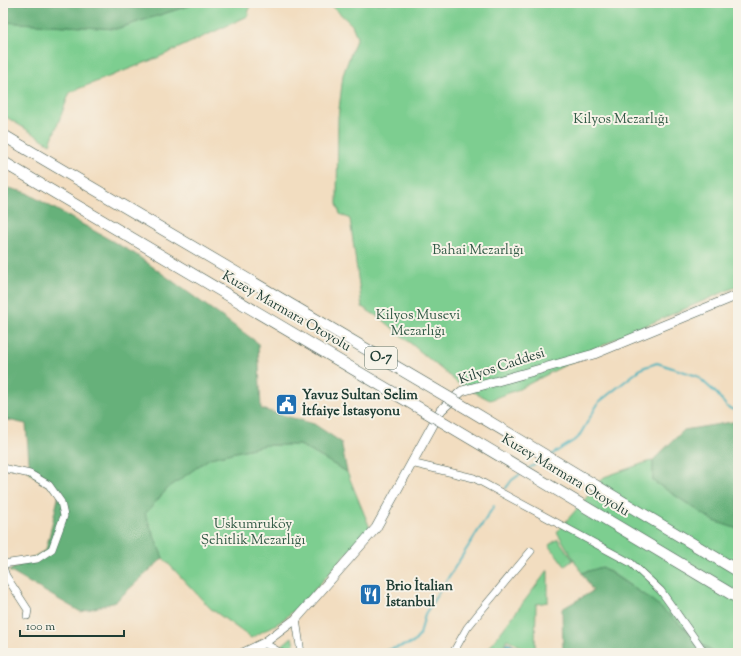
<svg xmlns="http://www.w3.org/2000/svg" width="741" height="656" font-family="'Sorts Mill Goudy',serif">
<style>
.green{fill:#7dce90;stroke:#4e8662}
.forest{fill:#66b17a;stroke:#427757}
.water{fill:#42b2bd;stroke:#307878}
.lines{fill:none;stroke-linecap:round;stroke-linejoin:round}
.stream{stroke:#42b2bd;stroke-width:2}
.minor-casing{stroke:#3f5549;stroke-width:8}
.major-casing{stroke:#3f5549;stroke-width:10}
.highway-casing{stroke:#3f5549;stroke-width:12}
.minor{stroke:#fff;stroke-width:7}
.major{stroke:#fff;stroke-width:9}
.highway{stroke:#fff;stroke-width:11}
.highway-bridge-casing{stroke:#3f5549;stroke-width:12;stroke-linecap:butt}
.highway-bridge{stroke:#fff;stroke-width:11}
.labels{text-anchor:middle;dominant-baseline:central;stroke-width:4;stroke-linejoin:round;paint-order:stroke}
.shield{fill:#f7f3e8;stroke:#60746a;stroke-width:1}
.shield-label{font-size:13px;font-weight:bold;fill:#1f3d34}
.park-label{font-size:14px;fill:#325a46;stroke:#f7f3e8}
.street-label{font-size:14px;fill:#1f3d34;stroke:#f7f3e8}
.poi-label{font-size:14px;font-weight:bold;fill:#1f3d34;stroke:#f7f3e8;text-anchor:start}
</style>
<rect width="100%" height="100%" fill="#f7f3e8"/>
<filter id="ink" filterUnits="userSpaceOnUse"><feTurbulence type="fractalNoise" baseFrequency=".025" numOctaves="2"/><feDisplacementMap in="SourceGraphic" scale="8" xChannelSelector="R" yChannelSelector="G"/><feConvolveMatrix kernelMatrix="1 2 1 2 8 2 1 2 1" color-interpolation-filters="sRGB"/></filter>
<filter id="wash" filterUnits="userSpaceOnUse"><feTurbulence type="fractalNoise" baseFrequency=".012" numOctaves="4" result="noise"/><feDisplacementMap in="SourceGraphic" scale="16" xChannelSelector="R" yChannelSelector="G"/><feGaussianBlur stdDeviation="0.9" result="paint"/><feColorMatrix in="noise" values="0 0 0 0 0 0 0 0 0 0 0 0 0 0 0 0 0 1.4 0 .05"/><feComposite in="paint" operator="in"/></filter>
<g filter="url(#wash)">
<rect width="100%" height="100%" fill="#f2ddc0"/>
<g class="green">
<polygon points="192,3 250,3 248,16 157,58 70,92 50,144 3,115 3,22 116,29 191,5"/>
<polygon points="329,3 738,3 738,286 619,337 519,389 490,400 460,385 383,320 362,307 350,219 340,214 337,204 338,118 343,75 357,37 352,25"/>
<polygon points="266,445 300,445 347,472 370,528 301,605 280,622 251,638 210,608 163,558 145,514 168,488 210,458"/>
<polygon points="653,460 653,481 714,521 738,529 738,653 713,653 653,601 603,567 582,573 557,532 604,477"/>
<polygon points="558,539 573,560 565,566 549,545"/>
<polygon points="548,570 548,602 536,604 535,653 519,653 522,647 507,639 499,653 485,653"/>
<polygon points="292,637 296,653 281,646"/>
</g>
<g class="forest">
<polygon points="3,3 192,3 191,5 116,29 3,22"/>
<polygon points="3,187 25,192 135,254 258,343 261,409 314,424 341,442 347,472 300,445 266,445 210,458 168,488 145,514 163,558 115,602 81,612 9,571 46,550 59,494 30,473 26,424 3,419 3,353 8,349 3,307"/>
<polygon points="738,421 738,529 714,521 653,481 653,460 684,430"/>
<polygon points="602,567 653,601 713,653 563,653 562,609 593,591 582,573"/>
</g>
<polygon class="water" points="507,642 520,649 518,653 502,653"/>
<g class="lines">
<g class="stream">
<polyline points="551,455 578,438 599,402 642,368 657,363 697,376 717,394 727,407 734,410 738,409"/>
<polyline points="529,468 544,459"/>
<polyline points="506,488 512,480 522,473"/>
<polyline points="382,653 384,651 413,643 420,635 425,614 494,506"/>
</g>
</g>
</g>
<g filter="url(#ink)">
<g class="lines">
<defs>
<g id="minor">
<polyline points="411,463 474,478 631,563 661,591 705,653"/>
<polyline points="3,468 30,474 49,485 61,502 64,516 52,549 37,559 3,564"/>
<polyline points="3,567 6,576 28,610 27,616"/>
<polyline points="296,619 301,653"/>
<polyline points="264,643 281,653"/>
<polyline points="453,653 467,628 479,613 531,551"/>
</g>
<polyline id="major" points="243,653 264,643 296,619 376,528 441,410 462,391 594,354 738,295"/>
<g id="highway">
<polyline points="3,135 23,147"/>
<polyline points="3,162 13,168"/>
</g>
</defs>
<use href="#minor" class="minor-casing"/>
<use href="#major" class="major-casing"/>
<use href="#highway" class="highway-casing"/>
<use href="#minor" class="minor"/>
<use href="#major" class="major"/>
<use href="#highway" class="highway"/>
<defs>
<g id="highway-bridge">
<polyline points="23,147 468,409 738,571"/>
<polyline points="13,168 448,425 738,598"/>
</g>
</defs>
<use href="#highway-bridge" class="highway-bridge-casing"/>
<use href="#highway-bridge" class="highway-bridge"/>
</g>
</g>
<defs>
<symbol id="civic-square" viewBox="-11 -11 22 22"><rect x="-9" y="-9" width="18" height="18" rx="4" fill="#1f6fb2" stroke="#f7f3e8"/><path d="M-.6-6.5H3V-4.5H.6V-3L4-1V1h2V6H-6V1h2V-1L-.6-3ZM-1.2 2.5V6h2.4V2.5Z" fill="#fff"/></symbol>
<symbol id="restaurant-square" viewBox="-11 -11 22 22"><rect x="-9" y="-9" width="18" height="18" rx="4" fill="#1f6fb2" stroke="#f7f3e8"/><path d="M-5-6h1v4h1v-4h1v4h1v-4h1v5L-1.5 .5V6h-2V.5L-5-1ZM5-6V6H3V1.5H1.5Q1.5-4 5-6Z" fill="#fff"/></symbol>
</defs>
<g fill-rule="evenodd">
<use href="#civic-square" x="274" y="392" width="25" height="25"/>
<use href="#restaurant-square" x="358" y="582" width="25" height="25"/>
</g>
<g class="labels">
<rect class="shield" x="365" y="347" width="32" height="22" rx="3"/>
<g class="shield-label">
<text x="381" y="358">O-7</text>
</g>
<g class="park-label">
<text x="621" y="120">Kilyos Mezarlığı</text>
<text x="478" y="251">Bahai Mezarlığı</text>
<text x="418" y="316">Kilyos Musevi<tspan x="418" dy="16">Mezarlığı</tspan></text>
<text x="253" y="525">Uskumruköy<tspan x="253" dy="16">Şehitlik Mezarlığı</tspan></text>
</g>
<g class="street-label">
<text transform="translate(286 312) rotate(30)">Kuzey Marmara Otoyolu</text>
<text transform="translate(502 367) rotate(-18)">Kilyos Caddesi</text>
<text transform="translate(565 476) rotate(31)">Kuzey Marmara Otoyolu</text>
</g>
<g class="poi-label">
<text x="302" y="396">Yavuz Sultan Selim<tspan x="302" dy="16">İtfaiye İstasyonu</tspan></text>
<text x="386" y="587">Brio İtalian<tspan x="386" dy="16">İstanbul</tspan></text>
</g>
</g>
<rect width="741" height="656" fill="none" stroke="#f7f3e8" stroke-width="16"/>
<path d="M20 630v6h104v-6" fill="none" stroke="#1f3d34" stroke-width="2"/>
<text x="26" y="630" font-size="12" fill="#1f3d34" stroke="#f7f3e8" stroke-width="3" paint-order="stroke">100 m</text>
</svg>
